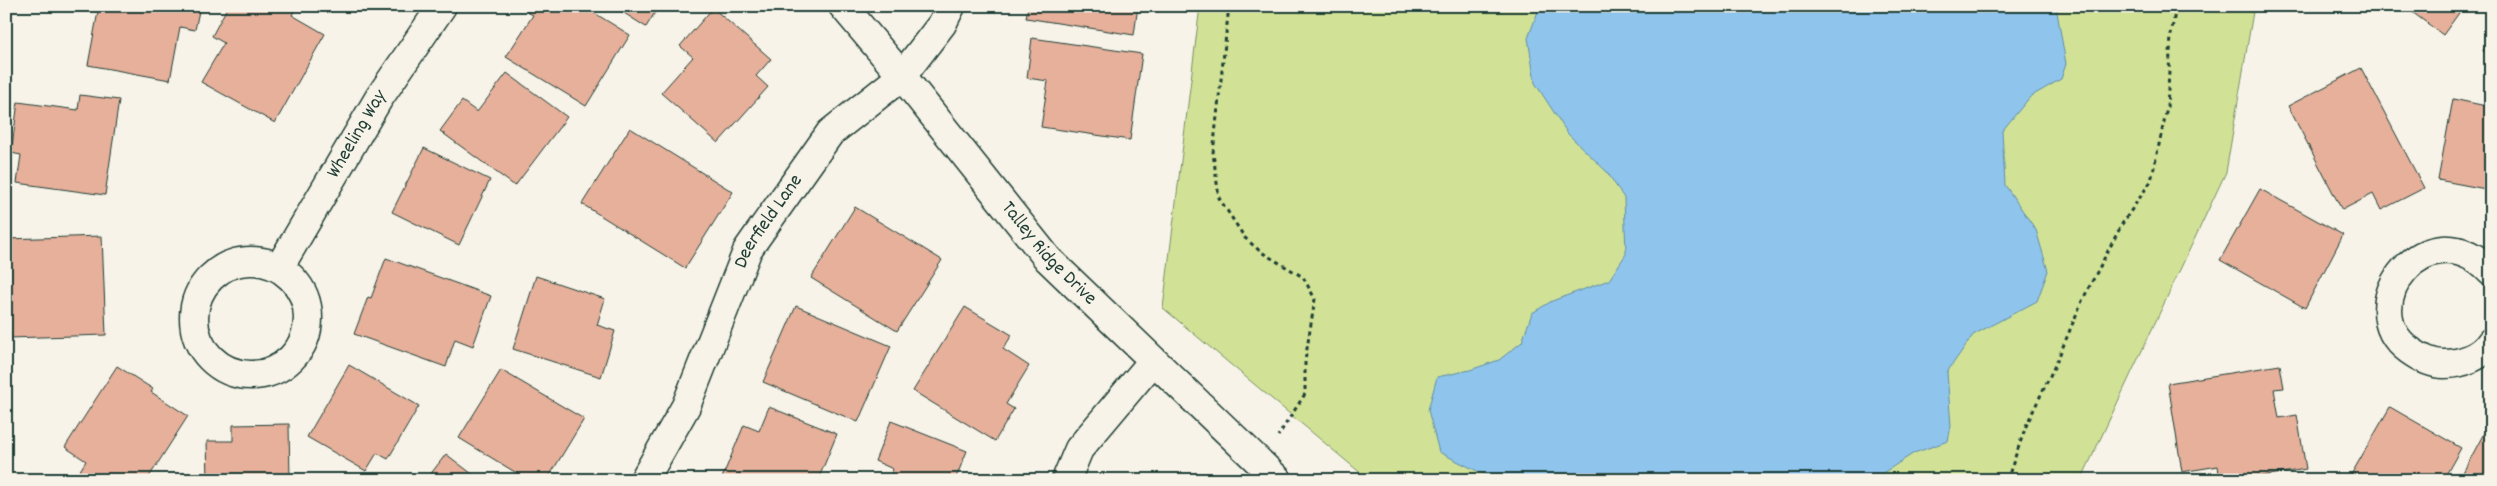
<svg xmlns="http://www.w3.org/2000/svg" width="2497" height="486" font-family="Dekko,sans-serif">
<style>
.green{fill:#d1e296;stroke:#789065}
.water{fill:#8fc4ed;stroke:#628ea3}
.building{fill:#e6b09b;stroke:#1f3d34}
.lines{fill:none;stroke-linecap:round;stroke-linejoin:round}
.street-casing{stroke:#1f3d34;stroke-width:31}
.secondary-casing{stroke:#1f3d34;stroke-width:31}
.path{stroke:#1f3d34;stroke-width:3;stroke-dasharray:4 4;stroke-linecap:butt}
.street{stroke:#f7f3e8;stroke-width:28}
.secondary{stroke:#f7f3e8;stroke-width:28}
.labels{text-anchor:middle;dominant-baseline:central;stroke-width:5;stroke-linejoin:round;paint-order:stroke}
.street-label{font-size:20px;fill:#1f3d34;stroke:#f7f3e8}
</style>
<rect width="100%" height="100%" fill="#f7f3e8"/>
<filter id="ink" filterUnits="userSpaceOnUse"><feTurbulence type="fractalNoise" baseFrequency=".02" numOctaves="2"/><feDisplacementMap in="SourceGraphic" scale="10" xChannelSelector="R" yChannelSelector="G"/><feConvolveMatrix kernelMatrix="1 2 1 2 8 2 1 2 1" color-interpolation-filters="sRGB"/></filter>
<g filter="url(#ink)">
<polygon class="green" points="1200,6 2254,6 2226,172 2081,480 1369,480 1163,308"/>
<polygon class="water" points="1540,6 2056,6 2066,64 2061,79 2030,97 2002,131 2005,185 2036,230 2048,271 2037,301 1973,335 1947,372 1951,426 1948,441 1914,453 1880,475 1877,480 1506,480 1481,473 1439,452 1428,410 1437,377 1470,370 1499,360 1522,342 1532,313 1552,301 1609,280 1626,254 1624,198 1607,172 1568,134 1535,83 1528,38"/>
<g class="building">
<polygon points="99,6 200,6 195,30 180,27 170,80 88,65"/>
<polygon points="228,6 284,6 294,11 292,15 325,34 275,123 201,82 224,43 212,36"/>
<polygon points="530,6 583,6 630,35 586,106 506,57 533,15 527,12"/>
<polygon points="613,6 659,6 646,27"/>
<polygon points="1028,6 1138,6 1134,35 1026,18"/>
<polygon points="2404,6 2464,6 2443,35"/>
<polygon points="713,8 771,59 756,76 768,87 718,143 661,93 693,57 680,46"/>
<polygon points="2491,33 2491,54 2483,51"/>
<polygon points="1032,38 1142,54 1130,140 1041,127 1048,81 1027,78"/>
<polygon points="2361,68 2424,188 2381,210 2373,194 2342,210 2288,106"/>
<polygon points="507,73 567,117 515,186 440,131 462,101 477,112"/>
<polygon points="80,95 119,100 105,195 17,183 21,155 11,153 18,102 78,110"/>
<polygon points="2453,99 2491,107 2491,190 2438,180"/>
<polygon points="630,128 733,192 685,268 582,204"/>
<polygon points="424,148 490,180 459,245 392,212"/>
<polygon points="2260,189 2343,235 2305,308 2220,260"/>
<polygon points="855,207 942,260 897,331 811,278"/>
<polygon points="102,236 106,335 9,338 6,239"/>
<polygon points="386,258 491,296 473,346 455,339 446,367 354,334 368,297 371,298"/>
<polygon points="536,276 605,299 597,325 615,331 601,377 513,349"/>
<polygon points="796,306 891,346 858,422 763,382"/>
<polygon points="965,307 1012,335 1003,349 1029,366 1006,404 1014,409 995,441 913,391"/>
<polygon points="349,365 419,406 388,459 377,453 366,471 307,437"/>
<polygon points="2280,365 2284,388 2274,389 2279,418 2297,415 2306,469 2239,480 2220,480 2218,466 2182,472 2168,383"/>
<polygon points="117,366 153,389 151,392 188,416 147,480 74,480 86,461 65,447"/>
<polygon points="501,370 584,419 547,480 528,480 459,438"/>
<polygon points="769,407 837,434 818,480 727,480 722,478 744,425 759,431"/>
<polygon points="2390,407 2461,448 2443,480 2348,480"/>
<polygon points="2491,420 2491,480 2459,480"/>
<polygon points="891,421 967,451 955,480 889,480 893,469 875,461"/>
<polygon points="289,424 290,480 208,480 207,441 233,441 233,425"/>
<polygon points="446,454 480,480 426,480"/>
</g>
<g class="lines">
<defs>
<g id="street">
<circle cx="251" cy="318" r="57"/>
<path id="s1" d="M 279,268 L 379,98 L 442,6"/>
<path d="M 2491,272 C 2428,205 2350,307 2409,350 C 2420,358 2431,364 2444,364 C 2462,364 2481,357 2491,342"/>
<path id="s2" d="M 644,480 L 686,406 L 748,249 L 830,133 L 902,76 L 942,24 L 951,6"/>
<polyline points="1066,480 1079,449 1153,361"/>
</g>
<g id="secondary">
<path id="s3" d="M 843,6 L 902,76 L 1048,259 L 1278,480"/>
</g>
</defs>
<use href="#street" class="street-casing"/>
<use href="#secondary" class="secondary-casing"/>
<g class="path">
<polyline points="1229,6 1213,153 1219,198 1245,238 1261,252 1303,277 1315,299 1305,361 1305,394 1278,436"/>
<polyline points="2007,480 2026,426 2057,361 2082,301 2122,224 2151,181 2167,108 2171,35 2176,6"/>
</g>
<use href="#street" class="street"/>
<use href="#secondary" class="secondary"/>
</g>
</g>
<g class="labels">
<g class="street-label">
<text stroke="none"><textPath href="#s1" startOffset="155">Wheeling Way</textPath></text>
<text stroke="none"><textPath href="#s2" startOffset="288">Deerfield Lane</textPath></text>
<text stroke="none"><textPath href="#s3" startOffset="322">Talley Ridge Drive</textPath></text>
</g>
</g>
<rect width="2497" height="486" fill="none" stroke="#f7f3e8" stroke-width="25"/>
<rect x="12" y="12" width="2472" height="461" fill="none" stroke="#1f3d34" stroke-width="2" filter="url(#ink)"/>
</svg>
